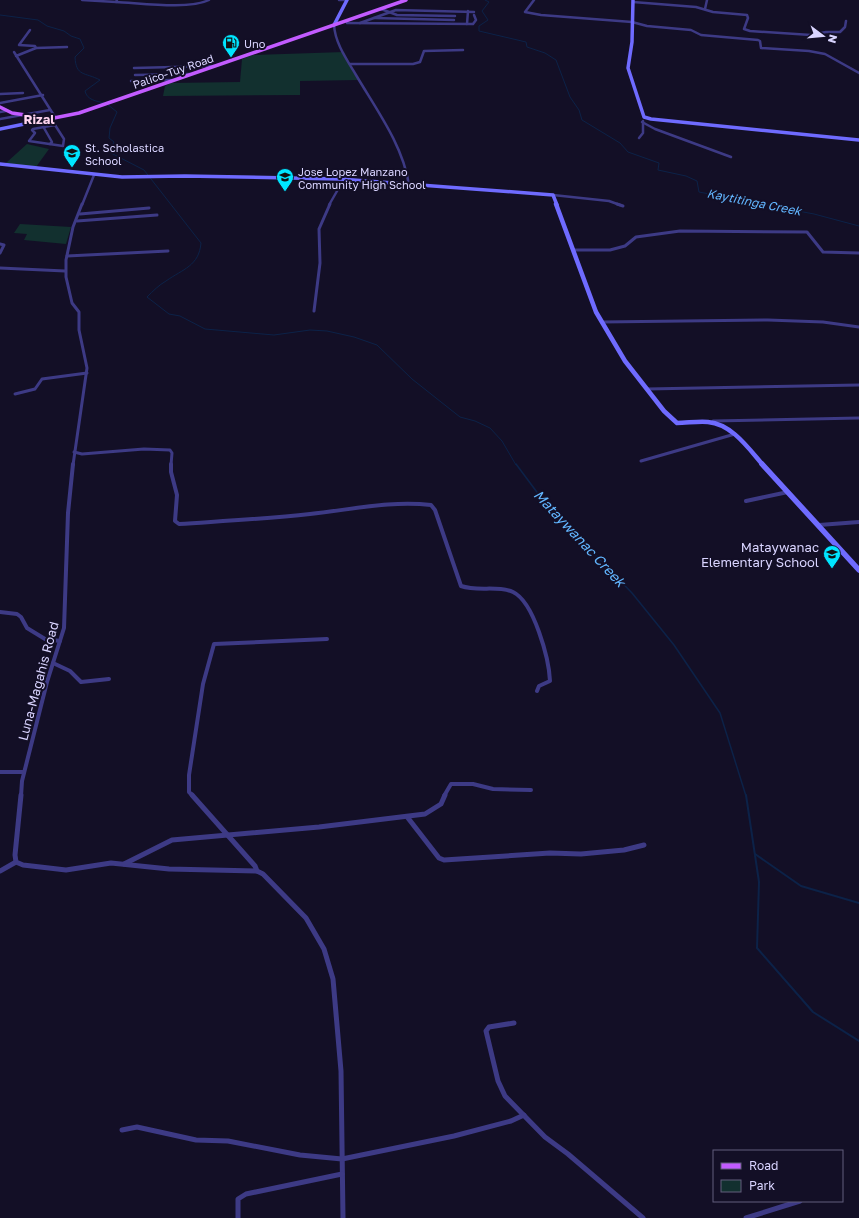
<svg xmlns="http://www.w3.org/2000/svg" width="859" height="1218" font-family="'Golos Text',sans-serif">
<style>
.green{fill:#12302f}
.lines{fill:none;stroke-linecap:round;stroke-linejoin:round}
.stream-far2{stroke:#0c2248;stroke-width:1}
.stream-far1{stroke:#0c2248;stroke-width:1.5}
.stream{stroke:#0c2248;stroke-width:2}
.street-far3{stroke:#3d3a85;stroke-width:2.5}
.street-far2{stroke:#3d3a85;stroke-width:3}
.street-far1{stroke:#3d3a85;stroke-width:4}
.street{stroke:#3d3a85;stroke-width:5}
.secondary-far2{stroke:#6f6bff;stroke-width:3.5}
.secondary-far1{stroke:#6f6bff;stroke-width:4.5}
.secondary{stroke:#6f6bff;stroke-width:5.5}
.primary{stroke:#c25bff;stroke-width:3.5}
.labels{text-anchor:middle;dominant-baseline:central;stroke-width:4;stroke-linejoin:round;paint-order:stroke}
.far-poi-label{font-size:11px;fill:#d9d4ff;stroke:#130f26;text-anchor:start}
.far-street-label{font-size:11px;fill:#d9d4ff;stroke:#130f26}
.far-water-label{font-size:12px;font-style:italic;fill:#62b6ff;stroke:#130f26}
.far-quarter-label{font-size:13px;font-weight:bold;fill:#ffd6f0;stroke:#130f26}
.poi-label{font-size:13px;fill:#d9d4ff;stroke:#130f26;text-anchor:end}
.street-label{font-size:13px;fill:#d9d4ff;stroke:#130f26}
.water-label{font-size:14px;font-style:italic;fill:#62b6ff;stroke:#130f26}
</style>
<rect width="100%" height="100%" fill="#130f26"/>
<g class="green">
<polygon points="344,52 358,80 300,81 300,95 163,96 165,86 171,83 240,82 242,59 253,55"/>
<polygon points="27,144 49,149 36,167 6,163"/>
<polygon points="20,224 71,227 66,244 24,240 27,234 14,233"/>
</g>
<g class="lines">
<g class="stream-far2">
<polyline points="485,0 489,2 482,11 488,20 479,26 479,31 526,42 527,47 545,53 556,60 570,97 579,110 582,120 620,143 628,152 659,163 658,170 686,176 697,181 699,192 814,214 859,226"/>
<path d="M 0,15 L 38,20 L 47,26 L 64,31 L 71,36 L 80,39 L 84,48 L 75,57 C 76,77 85,72 100,80 L 85,91 C 87,100 96,101 104,103"/>
<path d="M 107,104 L 117,112 L 110,128 L 109,138 L 114,142 L 109,152 L 144,170 L 201,243 C 199,266 183,269 166,281 C 159,285 153,291 147,297 L 169,314 L 180,316 L 205,329 L 274,335 L 310,330 L 327,331 L 354,337 L 377,345 L 412,379 L 460,417 L 475,421 L 490,428 L 502,441 L 516,465"/>
</g>
<polyline class="stream-far1" points="516,464 545,503 632,593 674,645 720,713 746,796"/>
<g class="stream">
<polyline points="746,795 759,882 757,948 813,1012 859,1041"/>
<polyline points="755,854 801,886 859,903"/>
</g>
<g class="street-far3">
<polyline points="82,0 116,2"/>
<path d="M 117,0 L 116,2 C 140,3 189,10 209,0"/>
<polyline points="339,0 346,0"/>
<polyline points="534,0 525,12 541,15 632,22 647,26 691,30 701,35 758,40 760,41 761,48 809,51 825,54 859,73"/>
<polyline points="633,2 696,7 713,12 747,15 748,18 744,29 750,31 811,35 826,32 840,32 845,27 846,21"/>
<polyline points="381,9 397,15 455,16"/>
<polyline points="705,9 707,0"/>
<polyline points="374,18 454,20"/>
<polyline points="347,23 473,24 476,20 474,15"/>
<polyline points="360,23 396,10 474,12"/>
<polyline points="467,24 468,11"/>
<path d="M 334,25 C 335,43 347,60 356,75 C 376,109 403,145 409,185"/>
<polyline points="30,30 19,45 35,46 36,48"/>
<polyline points="14,52 55,117"/>
<polyline points="16,56 36,48 67,47"/>
<polyline points="350,64 413,64 420,62 424,51 463,50"/>
<polyline points="134,68 214,66"/>
<polyline points="135,75 190,74"/>
<polyline points="131,81 173,80"/>
<polyline points="0,94 23,93"/>
<polyline points="0,103 43,95"/>
<polyline points="0,112 6,111"/>
<polyline points="0,119 50,110"/>
<polyline points="40,121 52,142 50,144"/>
<polyline points="642,122 655,129 731,157"/>
<polygon points="55,125 64,139 63,146 29,141 35,133 32,130 33,129"/>
<polyline points="639,138 643,133 643,121"/>
<polyline points="553,195 609,201 620,205"/>
<polyline points="82,205 94,175"/>
<polyline points="329,205 344,179"/>
</g>
<g class="street-far2">
<polyline points="617,204 623,206"/>
<polyline points="80,214 149,208"/>
<polyline points="77,221 157,215"/>
<polyline points="0,244 4,245 0,253"/>
<polyline points="574,250 610,250 625,246 636,237 680,231 807,232 823,252 859,253"/>
<polyline points="67,256 168,251"/>
<polyline points="0,268 65,271"/>
<polyline points="314,311 320,263 319,229 330,204"/>
<polyline points="602,322 768,320 823,322 859,327"/>
<polyline points="647,389 859,385"/>
<polyline points="15,394 35,389 42,379 87,373"/>
<polyline points="713,421 859,418"/>
<polyline points="74,452 82,454 144,449 170,450 172,453 171,465"/>
<polyline points="641,461 735,434"/>
<polyline points="73,465 87,368 79,330 79,312 72,303 66,277 66,260 73,227 82,204"/>
</g>
<g class="street-far1">
<path d="M 171,464 L 171,472 L 177,495 L 175,521 L 179,524 C 223,521 266,519 310,514 C 350,510 391,500 431,505 L 435,510 L 461,586 C 478,592 498,585 513,592 C 534,602 549,659 550,681 L 539,686 L 537,691"/>
<polyline points="746,501 788,492"/>
<polyline points="819,525 859,522"/>
<polyline points="0,612 17,614 21,617 27,628 45,639 60,641"/>
<polyline points="53,663 70,671 81,682 109,679"/>
<polyline points="0,772 24,772"/>
<polyline points="21,796 22,781 47,682 64,628 68,513 73,464"/>
<polyline points="193,796 189,792 189,775 203,684 214,644 327,639"/>
<polyline points="444,796 451,784 473,784 493,789 531,790"/>
</g>
<g class="street">
<polyline points="21,795 15,855 16,862 23,865 66,870 111,863 169,869 257,871"/>
<polyline points="192,795 255,866 257,871 263,874 306,918 324,949 333,979 341,1071 343,1218"/>
<polyline points="408,818 439,858 444,860 550,853 581,854 624,850 644,845"/>
<polyline points="124,864 172,840 319,827 425,814 441,804 445,795"/>
<polyline points="0,871 16,862"/>
<polyline points="514,1023 489,1027 486,1031 498,1081 505,1096 545,1137 568,1154 643,1218"/>
<polyline points="122,1130 137,1127 196,1140 228,1141 300,1155 342,1159 454,1136 511,1121 524,1115"/>
<polyline points="238,1218 238,1199 246,1194 342,1174"/>
<polyline points="746,1218 800,1201"/>
</g>
<g class="secondary-far2">
<polyline points="633,0 632,42 628,68 644,117 651,119 859,140"/>
<polyline points="334,25 347,0"/>
<polyline points="0,129 39,121"/>
<polyline points="0,164 122,177 185,176 340,179 553,195 557,205"/>
</g>
<path class="secondary-far1" d="M 556,204 L 596,312 L 625,361 L 664,411 L 677,423 C 687,423 698,421 708,422 C 732,424 749,449 763,465"/>
<polyline class="secondary" points="762,464 859,570"/>
<g class="primary">
<polyline points="0,107 12,113 39,117"/>
<polyline points="34,119 39,121 79,113 406,0"/>
</g>
</g>
<defs>
<symbol id="fuel-pin" viewBox="-11 -11 22 30"><path d="M0 17L-7.5 6A9.5 9.5 0 1 1 7.5 6Z" fill="#00e5ff" stroke="#130f26"/><path d="M-5.5-6h7V0h2V4h1.3V-2.5L3-4.5l.8-.8L6-3V5H2.5V1h-1V6h-7ZM-4.2-4.7v3.2H.2V-4.7Z" fill="#111"/></symbol>
<symbol id="school-pin" viewBox="-11 -11 22 30"><path d="M0 17L-7.5 6A9.5 9.5 0 1 1 7.5 6Z" fill="#00e5ff" stroke="#130f26"/><path d="M0-5L7-2L0 1L-7-2ZM-4 1L0 2.5L4 1V4Q0 6-4 4Z" fill="#111"/></symbol>
</defs>
<g fill-rule="evenodd">
<use href="#fuel-pin" x="221" y="33" width="20" height="27"/>
<use href="#school-pin" x="62" y="143" width="20" height="27"/>
<use href="#school-pin" x="275" y="167" width="20" height="27"/>
<use href="#school-pin" x="822" y="544" width="20" height="27"/>
</g>
<g class="labels">
<g class="far-poi-label">
<text x="244" y="43">Uno</text>
<text x="85" y="147">St. Scholastica<tspan x="85" dy="13">School</tspan></text>
<text x="298" y="171">Jose Lopez Manzano<tspan x="298" dy="13">Community High School</tspan></text>
</g>
<g class="far-street-label">
<text transform="translate(173 71) rotate(-19)">Palico-Tuy Road</text>
</g>
<g class="far-water-label">
<text transform="translate(754 202) rotate(11)">Kaytitinga Creek</text>
</g>
<g class="far-quarter-label">
<text x="39" y="119">Rizal</text>
</g>
<g class="poi-label">
<text x="819" y="547">Mataywanac<tspan x="819" dy="15">Elementary School</tspan></text>
</g>
<g class="street-label">
<text transform="translate(38 681) rotate(-75)">Luna-Magahis Road</text>
</g>
<g class="water-label">
<text transform="translate(580 538) rotate(47)">Mataywanac Creek</text>
</g>
</g>
<rect x="713" y="1150" width="130" height="52" fill="#130f26" stroke="#625e7d"/>
<rect x="721" y="1163" width="20" height="6" fill="#c25bff" stroke="#625e7d"/>
<text x="749" y="1170" font-size="12" fill="#d9d4ff">Road</text>
<rect x="721" y="1180" width="20" height="12" fill="#12302f" stroke="#625e7d"/>
<text x="749" y="1190" font-size="12" fill="#d9d4ff">Park</text>
<g transform="translate(823 36) rotate(106)" stroke="#130f26" stroke-width="3" paint-order="stroke">
<path d="M0-3L7 15L0 10L-7 15Z" fill="#d9d4ff"/>
<text y="-6" font-size="11" font-weight="bold" text-anchor="middle" fill="#d9d4ff">N</text>
</g>
</svg>
